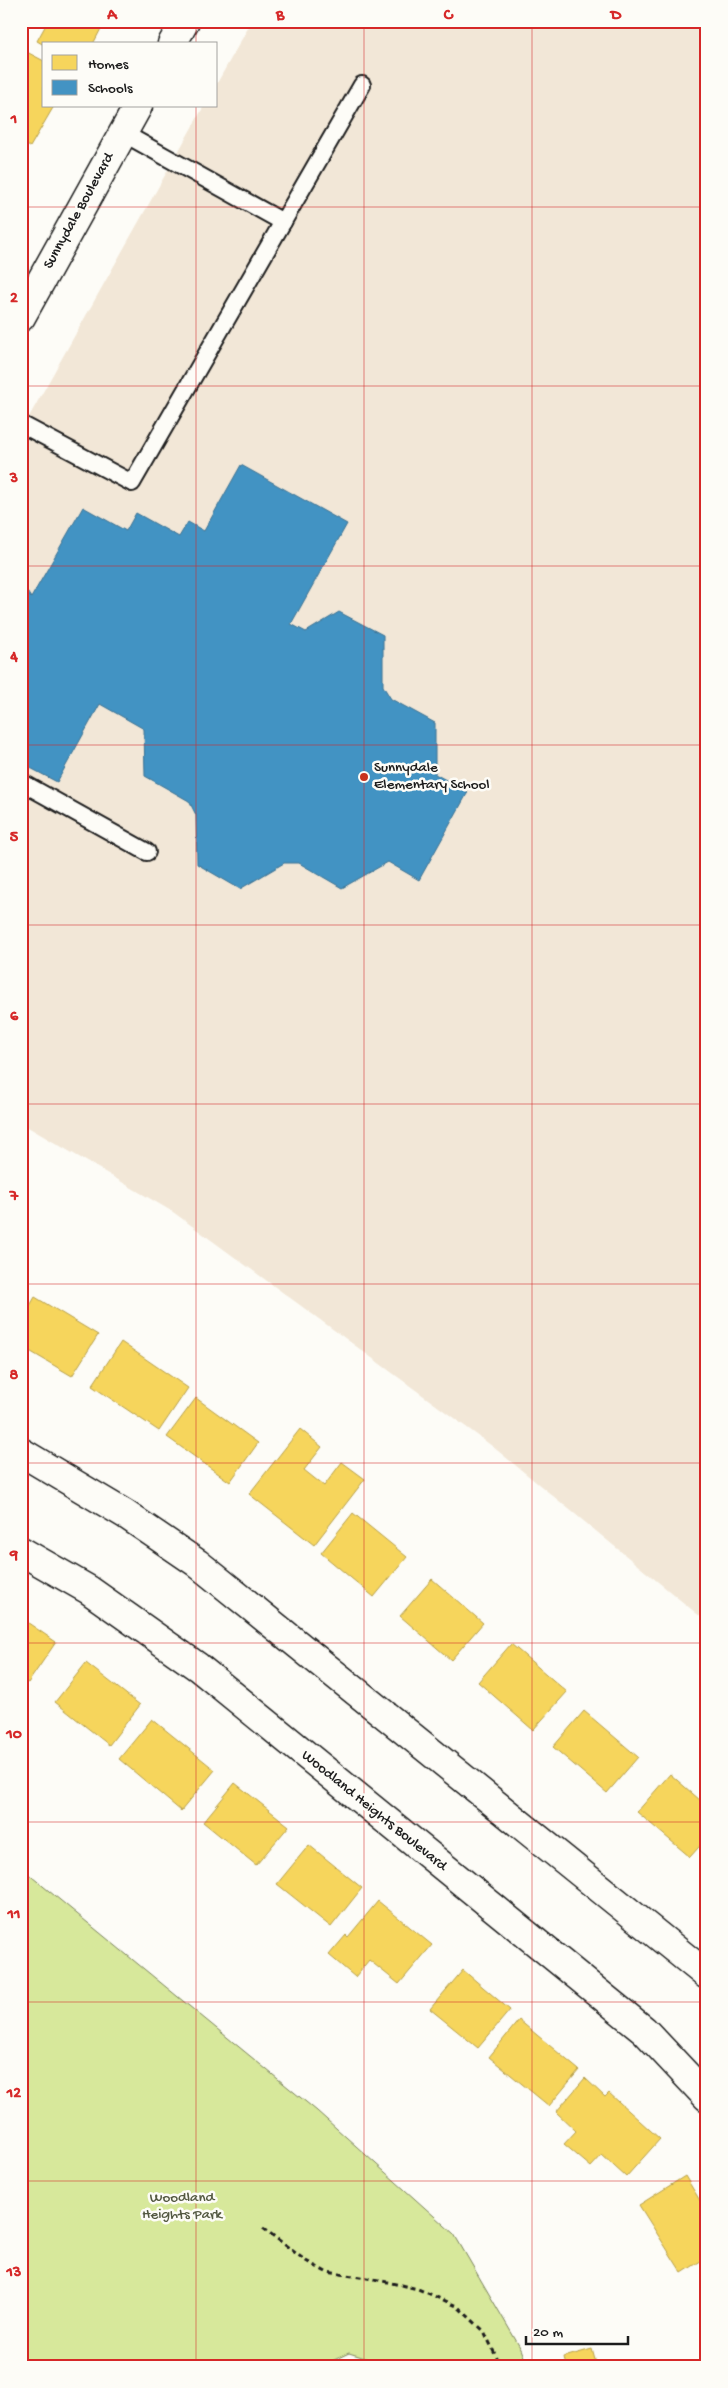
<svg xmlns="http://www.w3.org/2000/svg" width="728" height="2388" font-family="'Gochi Hand',sans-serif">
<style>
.built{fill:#f2e7d7}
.green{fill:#d7e89b;stroke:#7a825c}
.homes{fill:#f6d55c;stroke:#b59e49}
.schools{fill:#4393c3;stroke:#376f91}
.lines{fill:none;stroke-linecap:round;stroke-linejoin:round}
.lane-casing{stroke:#1c1c1c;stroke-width:20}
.street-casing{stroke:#1c1c1c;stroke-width:31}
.secondary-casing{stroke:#1c1c1c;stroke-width:31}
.path{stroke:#1c1c1c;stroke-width:3;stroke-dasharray:5 4;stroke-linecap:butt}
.lane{stroke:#fdfcf7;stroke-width:16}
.street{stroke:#fdfcf7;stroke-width:28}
.secondary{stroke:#fdfcf7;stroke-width:28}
.grid{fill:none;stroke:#d62828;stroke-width:1;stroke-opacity:0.55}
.poi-dot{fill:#c8321e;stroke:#fdfcf7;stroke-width:2}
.labels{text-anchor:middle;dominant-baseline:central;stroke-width:5;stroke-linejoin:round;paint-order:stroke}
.street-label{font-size:15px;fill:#1c1c1c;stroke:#fdfcf7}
.poi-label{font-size:15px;fill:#1c1c1c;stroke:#fdfcf7;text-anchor:start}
.park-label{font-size:15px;fill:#545942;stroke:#fdfcf7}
.neatline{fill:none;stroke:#d62828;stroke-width:2}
.grid-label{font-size:16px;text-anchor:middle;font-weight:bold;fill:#d62828}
</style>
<rect width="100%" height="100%" fill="#fdfcf7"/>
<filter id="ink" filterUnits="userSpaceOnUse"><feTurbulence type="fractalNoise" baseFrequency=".02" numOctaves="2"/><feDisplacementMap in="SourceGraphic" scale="10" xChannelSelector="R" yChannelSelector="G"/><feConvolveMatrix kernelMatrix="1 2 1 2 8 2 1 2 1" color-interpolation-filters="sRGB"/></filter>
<g filter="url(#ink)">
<polygon class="built" points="252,21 707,21 707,1622 492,1446 173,1212 21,1123 21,431 204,106 216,106 216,85"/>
<polygon class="green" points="21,1868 317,2111 454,2234 521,2349 528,2367 394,2367 349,2353 319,2367 21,2367"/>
<g class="homes">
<polygon points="48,21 105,21 93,44 44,45 37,41"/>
<polygon points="21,49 44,61 44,106 54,106 30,147 21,142"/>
<polygon points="35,1297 98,1335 72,1376 21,1346 21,1321"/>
<polygon points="121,1342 188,1388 159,1431 92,1386"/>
<polygon points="196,1398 258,1443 230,1482 167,1437"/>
<polygon points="300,1429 322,1447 304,1470 324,1486 342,1462 365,1479 314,1545 249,1494"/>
<polygon points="353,1513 407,1557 374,1597 321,1553"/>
<polygon points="432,1579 483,1623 451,1660 400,1616"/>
<polygon points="21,1618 56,1642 28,1683 21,1679"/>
<polygon points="511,1644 567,1692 533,1730 478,1682"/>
<polygon points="86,1663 140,1705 109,1745 55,1702"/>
<polygon points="584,1711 638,1757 607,1793 553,1747"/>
<polygon points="152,1719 215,1770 181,1811 119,1759"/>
<polygon points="670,1774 700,1800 707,1792 707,1838 690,1857 637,1812"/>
<polygon points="235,1783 289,1826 256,1865 203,1822"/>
<polygon points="309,1845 362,1888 331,1927 277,1884"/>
<polygon points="378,1901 432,1945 399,1984 369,1960 355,1977 329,1955 346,1935 348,1937"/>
<polygon points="463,1970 510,2010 478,2048 430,2009"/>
<polygon points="519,2020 579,2070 549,2106 489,2057"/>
<polygon points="585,2078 605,2097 609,2093 660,2139 626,2177 602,2155 591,2167 564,2144 576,2131 556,2112"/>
<polygon points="685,2176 707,2212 707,2257 682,2273 639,2205"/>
<polygon points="707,2315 707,2346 702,2316"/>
<polygon points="592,2349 597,2367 566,2367 564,2357"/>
<polygon points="630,2361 631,2367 607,2367"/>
</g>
<polygon class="schools" points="241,465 347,524 291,624 306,632 339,612 383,635 383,686 391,699 435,723 435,774 468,792 419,880 388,862 342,888 299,863 284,863 240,889 197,864 196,815 189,801 145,776 144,729 100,704 57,782 21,763 21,582 31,598 83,507 126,531 136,513 179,537 188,522 204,531"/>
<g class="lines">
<defs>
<g id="lane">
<polyline points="123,133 283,222"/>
<polyline points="21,424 132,483 362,85"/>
<polyline points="21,782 147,852"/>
</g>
<g id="street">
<polyline points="172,44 185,21"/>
<polyline points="21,317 138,106"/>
</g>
<g id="secondary">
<polyline points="21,1452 125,1514 197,1563 707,1975"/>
<polyline points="21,1551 89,1590 198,1667 644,2030 707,2097"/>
</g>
</defs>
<use href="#lane" class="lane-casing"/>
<use href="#street" class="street-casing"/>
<use href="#secondary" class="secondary-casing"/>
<polyline class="path" points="263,2228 306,2261 326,2272 374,2279 418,2289 457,2306 484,2331 501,2367"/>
<use href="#lane" class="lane"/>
<use href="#street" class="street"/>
<use href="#secondary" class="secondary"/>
</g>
</g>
<path class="grid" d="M 196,21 L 196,44M 364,21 L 364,2367M 532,21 L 532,2367M 196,106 L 196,2367M 21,207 L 707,207M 21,386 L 707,386M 21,566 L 707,566M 21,745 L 707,745M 21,925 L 707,925M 21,1104 L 707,1104M 21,1284 L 707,1284M 21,1463 L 707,1463M 21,1643 L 707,1643M 21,1822 L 707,1822M 21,2002 L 707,2002M 21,2181 L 707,2181"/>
<circle class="poi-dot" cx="364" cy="777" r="5"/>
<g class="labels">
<g class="street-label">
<text transform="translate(79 211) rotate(-61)">Sunnydale Boulevard</text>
<text transform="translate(374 1811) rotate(39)">Woodland Heights Boulevard</text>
</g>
<g class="poi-label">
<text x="374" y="768">Sunnydale<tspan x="374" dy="17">Elementary School</tspan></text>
</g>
<g class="park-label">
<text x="182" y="2198">Woodland<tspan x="182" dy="17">Heights Park</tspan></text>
</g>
</g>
<rect width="728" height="2388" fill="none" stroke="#fdfcf7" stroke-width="55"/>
<rect x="42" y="42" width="175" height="65" fill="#fdfcf7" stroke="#a3a29f"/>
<rect x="52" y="55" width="25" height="15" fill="#f6d55c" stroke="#a3a29f"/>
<text x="88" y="68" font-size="15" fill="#1c1c1c">Homes</text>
<rect x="52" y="80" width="25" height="15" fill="#4393c3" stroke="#a3a29f"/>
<text x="88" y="92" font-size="15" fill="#1c1c1c">Schools</text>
<path d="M526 2336v8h102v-8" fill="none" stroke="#1c1c1c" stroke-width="2.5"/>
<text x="533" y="2336" font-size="15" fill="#1c1c1c" stroke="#fdfcf7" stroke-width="4" paint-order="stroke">20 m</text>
<rect x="28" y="28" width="672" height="2332" class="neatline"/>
<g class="grid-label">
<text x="112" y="19">A</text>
<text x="280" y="19">B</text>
<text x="448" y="19">C</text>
<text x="616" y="19">D</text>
<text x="14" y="123">1</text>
<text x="14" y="302">2</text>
<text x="14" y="482">3</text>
<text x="14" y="661">4</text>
<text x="14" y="841">5</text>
<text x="14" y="1020">6</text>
<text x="14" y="1200">7</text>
<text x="14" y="1379">8</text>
<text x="14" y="1559">9</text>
<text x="14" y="1738">10</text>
<text x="14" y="1918">11</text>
<text x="14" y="2097">12</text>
<text x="14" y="2276">13</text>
</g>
</svg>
